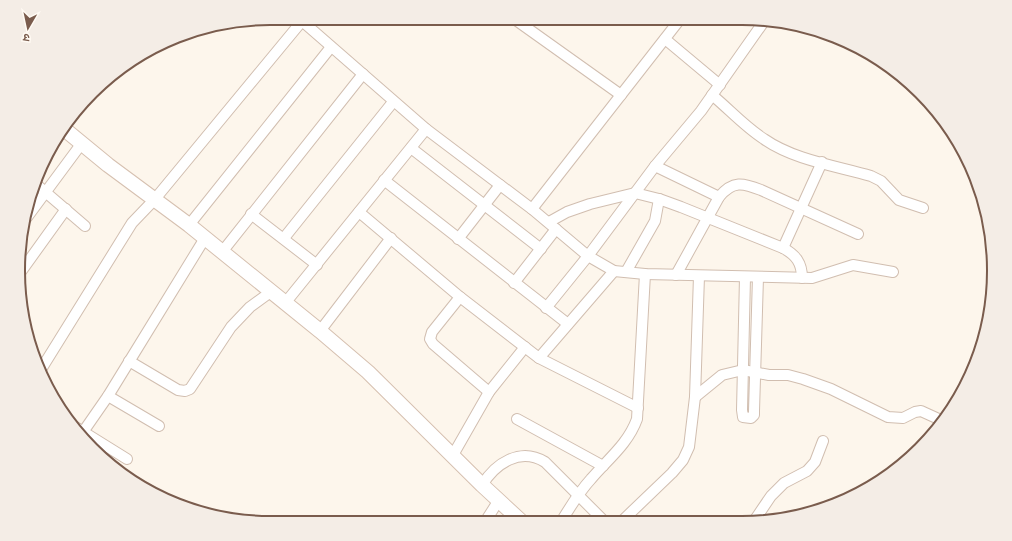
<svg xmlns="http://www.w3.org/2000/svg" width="1012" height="541" font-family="'Fira Sans','Noto Sans Devanagari',sans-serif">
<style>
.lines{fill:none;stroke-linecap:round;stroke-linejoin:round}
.street-casing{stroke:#d1beb0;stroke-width:12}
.secondary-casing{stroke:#d6c0b0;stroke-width:16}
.street{stroke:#fff;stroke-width:10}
.secondary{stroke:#fff;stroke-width:14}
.rim{fill:none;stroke:#7a5c4d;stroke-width:2}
</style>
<rect width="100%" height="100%" fill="#fdf6ec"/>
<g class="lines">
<defs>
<g id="street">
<polyline points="513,18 621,95"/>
<polyline points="665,39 720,85"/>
<path d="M 712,95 C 729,109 745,127 764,139 C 794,160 837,166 871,176 L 881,181 L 899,200 L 923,208"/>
<polyline points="426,129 532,209 588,256 614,271 645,274 812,278 853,265 893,272"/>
<polyline points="411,148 541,249"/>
<polyline points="655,166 719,197"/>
<polyline points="384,180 568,324"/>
<polyline points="36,184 85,226"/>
<polyline points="532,209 681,18"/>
<polyline points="359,212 460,297 539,358 614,271"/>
<polyline points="251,214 317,265"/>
<polyline points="25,220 82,143"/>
<path d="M 549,222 L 567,212 L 590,204 L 635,193 L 659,199 L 681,207 L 783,248 C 796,255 802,263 802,278"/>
<polyline points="189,225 331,47"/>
<polyline points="284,238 393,102"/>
<polyline points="458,239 500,185"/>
<polyline points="783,248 822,162"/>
<polyline points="222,252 363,74"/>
<polyline points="626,272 655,221 659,199"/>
<polyline points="20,273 66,209"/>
<path d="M 676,275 L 719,197 C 733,180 743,183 761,190 L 858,234"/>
<polyline points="745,277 742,410 743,417 751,418 754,415 754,411 758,277"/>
<polyline points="514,283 556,229"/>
<polyline points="460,297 432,332 430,339 433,344 489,392"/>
<polyline points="546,308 588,256 655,166 701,111 765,20"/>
<polyline points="320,331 391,238"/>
<polyline points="539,358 638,408"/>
<polyline points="129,361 178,390 185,391 190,389 231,327 250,307 272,291"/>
<polyline points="40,371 132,223 155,199 302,21 426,129 286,302"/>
<polyline points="108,396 159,426"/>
<polyline points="695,397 722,375 743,370 769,375 788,375 803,379 831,389 888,417 903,418 915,412 921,411 943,421"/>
<polyline points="517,419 603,466"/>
<polyline points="74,426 127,459"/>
<polyline points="83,432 108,396 205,238"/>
<polyline points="453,455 489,392 525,347"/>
<path d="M 482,485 C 496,463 520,447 545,462 L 604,521"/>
<polyline points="622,521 672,473 683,460 689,447 695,397 699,276"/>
<polyline points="754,521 771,496 784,483 807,471 815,462 823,441"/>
<polyline points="485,522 499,500"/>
<path d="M 561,522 C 570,507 579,492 591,479 C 608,459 628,444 637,419 L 645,274"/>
</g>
<polyline id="secondary" points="63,128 108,165 189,225 320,331 368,372 482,485 522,522"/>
</defs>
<use href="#street" class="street-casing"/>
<use href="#secondary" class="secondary-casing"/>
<use href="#street" class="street"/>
<use href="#secondary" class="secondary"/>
</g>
<path d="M0 0H1012V541H0ZM270 25H742A245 245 0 0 1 987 270V271A245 245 0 0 1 742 516H270A245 245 0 0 1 25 271V270A245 245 0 0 1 270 25Z" fill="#f4ede6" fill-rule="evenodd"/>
<path class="rim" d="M270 25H742A245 245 0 0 1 987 270V271A245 245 0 0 1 742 516H270A245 245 0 0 1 25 271V270A245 245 0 0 1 270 25Z"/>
<g transform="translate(28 28) rotate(189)" stroke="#fffaf3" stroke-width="3" paint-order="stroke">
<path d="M0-3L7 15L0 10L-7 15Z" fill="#7a5c4d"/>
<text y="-6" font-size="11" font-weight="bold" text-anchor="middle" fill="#7a5c4d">उ</text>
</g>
</svg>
